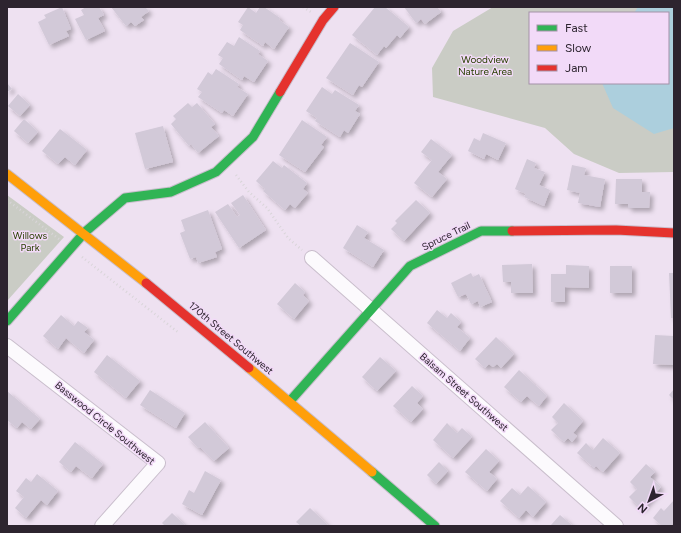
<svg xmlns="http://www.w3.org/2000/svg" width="681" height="533" font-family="Figtree,sans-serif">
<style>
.green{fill:#caccc5;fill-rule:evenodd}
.water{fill:#accfdd}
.building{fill:#d2c9d8;filter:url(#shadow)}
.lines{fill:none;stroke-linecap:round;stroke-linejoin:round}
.street-casing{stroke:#c9becc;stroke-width:16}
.fast-casing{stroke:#c9becc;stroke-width:11}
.slow-casing{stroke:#c9becc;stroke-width:11}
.jam-casing{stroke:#c9becc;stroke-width:11}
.path{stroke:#d9d5d9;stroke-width:2.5;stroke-dasharray:1 3;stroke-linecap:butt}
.street{stroke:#fcfafd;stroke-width:14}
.fast{stroke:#30b455;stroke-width:9}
.slow{stroke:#ff9f0a;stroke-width:9}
.jam{stroke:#e5322d;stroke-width:9}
.labels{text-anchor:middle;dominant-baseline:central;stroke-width:3;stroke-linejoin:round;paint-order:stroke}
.park-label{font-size:10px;fill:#284000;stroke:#f2daf8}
.street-label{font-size:10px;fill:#2d242f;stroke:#f2daf8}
</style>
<defs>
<filter id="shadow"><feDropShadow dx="3.5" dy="3.5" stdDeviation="2" flood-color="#0004"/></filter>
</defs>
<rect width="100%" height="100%" fill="#eee1f1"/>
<g class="green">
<path d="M 493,7 L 674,7 L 674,172 L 619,173 L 574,154 L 545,128 L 433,97 L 432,68 L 453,31 ZM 530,13 L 668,13 L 668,83 L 530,83 Z"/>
<polygon points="7,195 64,237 7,301"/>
</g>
<polygon class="water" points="638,7 674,7 674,128 654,134 613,108 602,83 668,83 668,13 634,13"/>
<g class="building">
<polygon points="62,7 71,29 66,31 69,36 49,45 38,22 46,18 44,15"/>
<polygon points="86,7 99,7 104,15 98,18 105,31 86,40 75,19 84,15 81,10"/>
<polygon points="111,7 145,7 149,11 141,17 144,20 135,26 131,22 126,26"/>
<polygon points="248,7 256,13 260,7 264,7 280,18 279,20 289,27 274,49 265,42 263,46 240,30 243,25 238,22"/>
<polygon points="375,7 385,7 409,27 400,38 397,35 386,48 384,46 377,55 352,35"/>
<polygon points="404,7 440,7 438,8 441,12 425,24 421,19 416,23"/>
<polygon points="239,37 260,51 258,54 268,61 254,82 244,76 242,80 219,64 223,58 218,55 227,42 234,46"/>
<polygon points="350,43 379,62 362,87 359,85 353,95 326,78"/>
<polygon points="216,69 239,84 237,87 248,94 233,116 224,110 222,113 198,97 202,92 197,89 208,72 212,75"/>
<polygon points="7,83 12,89 7,92"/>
<polygon points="322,87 332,94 335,90 359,105 355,111 360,114 348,133 344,130 340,137 315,121 317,118 306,111"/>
<polygon points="18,94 30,105 20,116 8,106"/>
<polygon points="188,103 192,107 197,103 215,124 211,127 219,136 198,153 191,144 189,146 171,124 176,119 173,116"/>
<polygon points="24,119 38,132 28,143 14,131"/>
<polygon points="302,120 327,137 321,145 324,147 305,172 279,155"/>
<polygon points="163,126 173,162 145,169 135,133"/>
<polygon points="60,129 87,150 75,165 65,157 58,164 42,151"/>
<polygon points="483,133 506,143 498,160 486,154 484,159 468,151 474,138 480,141"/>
<polygon points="431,139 452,155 438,172 447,179 432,197 414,183 432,160 421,152"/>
<polygon points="527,159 536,163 534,168 545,172 539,185 550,190 544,206 524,197 526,194 515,189"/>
<polygon points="273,161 282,168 284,165 307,183 303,189 308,193 295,208 290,204 285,210 263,191 265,189 256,181"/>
<polygon points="572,165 586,168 584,175 605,179 600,207 578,203 580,193 567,190"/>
<polygon points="616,179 642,179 642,192 650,192 649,208 628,208 628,204 615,204"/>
<polygon points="243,195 266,230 239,248 215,212 228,204 237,217 240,215 231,203"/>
<polygon points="416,200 430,213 404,241 391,229 397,223 395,221"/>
<polygon points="208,210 222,249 215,252 217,257 198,263 196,257 190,259 180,233 185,231 181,220"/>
<polygon points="357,225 368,232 364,238 384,250 373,267 343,248"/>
<polygon points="532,264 533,293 511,293 511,282 503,282 502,265"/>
<polygon points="566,265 589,266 589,288 565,287 565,302 551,302 551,274 566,274"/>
<rect x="610" y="266" width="22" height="27"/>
<polygon points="471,273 473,277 479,274 492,302 480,307 478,301 471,304 466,294 458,297 451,283"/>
<polygon points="669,273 674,273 674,318 671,318"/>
<polygon points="295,283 305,292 303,295 309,301 294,319 277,304"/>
<polygon points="437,310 447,318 451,313 461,322 457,327 470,338 460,351 427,323"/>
<polygon points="61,315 74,326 78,321 88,328 84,332 94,340 84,353 66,338 58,349 43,336"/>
<polygon points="655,335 674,336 673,365 653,364"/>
<polygon points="496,337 514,354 501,368 497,364 493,367 489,364 485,368 475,359"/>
<polygon points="107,355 140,381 126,398 94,372"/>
<polygon points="380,357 396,371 377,391 362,377"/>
<polygon points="519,370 547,396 539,406 527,396 521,402 504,387"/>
<polygon points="412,386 423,396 417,403 423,409 411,422 393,406"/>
<polygon points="674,389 674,400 669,395"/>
<polygon points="150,390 185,413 176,428 140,405"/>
<polygon points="7,391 40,419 31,429 22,422 17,428 7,420"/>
<polygon points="564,403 583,421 573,433 577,436 572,442 568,438 564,442 551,430 558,423 552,417"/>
<polygon points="205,422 229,448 214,461 200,447 198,448 188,437"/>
<polygon points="447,423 457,433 462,428 472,437 453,458 433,440"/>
<polygon points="603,438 620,453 603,472 596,466 594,468 577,453 586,443 593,450"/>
<polygon points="75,442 103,464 92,478 76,466 71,472 59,462"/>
<polygon points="486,449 499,461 489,472 497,479 487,491 465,472"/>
<polygon points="439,462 448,471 436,484 427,475"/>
<polygon points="646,464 655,472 650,477 661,487 641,509 629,497 637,489 630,482"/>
<polygon points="205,471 221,480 202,515 182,504 189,490 194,493"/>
<polygon points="37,474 58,491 47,505 41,500 26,518 15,508 24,497 16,491 26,478 31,482"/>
<polygon points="528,486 546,502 533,517 526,510 519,518 500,501 512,488 520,495"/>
<polygon points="674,500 674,522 671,526 662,526 653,518 661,508 664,511"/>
<polygon points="310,508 329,526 301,526 296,522"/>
<polygon points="172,513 186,526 165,526 162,523"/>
<polygon points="560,515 573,526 553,526 551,525"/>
</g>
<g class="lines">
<defs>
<g id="street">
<polyline points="312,258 616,526"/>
<polyline points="7,346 158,463 102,526"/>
</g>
<g id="fast">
<polyline points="7,321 85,232 125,198 171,192 216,172 253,137 280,92"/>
<polyline points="290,401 410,266 481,231 512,231"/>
<polyline points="372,472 435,526"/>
</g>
<g id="slow">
<polyline points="7,174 146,283"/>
<polyline points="249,368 372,472"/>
</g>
<g id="jam">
<polyline points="280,92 323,20 334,7"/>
<polyline points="512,231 616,230 674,233"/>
<polyline points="146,283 249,368"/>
</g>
</defs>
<use href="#street" class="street-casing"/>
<use href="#fast" class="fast-casing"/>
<use href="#slow" class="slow-casing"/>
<use href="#jam" class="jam-casing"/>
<g class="path">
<polyline points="303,7 311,12"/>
<polyline points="236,175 249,192 267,208 288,238 302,250"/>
<polyline points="7,200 59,239"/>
<polyline points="82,257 179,333"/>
</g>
<use href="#street" class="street"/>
<use href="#fast" class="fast"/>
<use href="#slow" class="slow"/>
<use href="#jam" class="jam"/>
</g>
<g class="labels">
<g class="park-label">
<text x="485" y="59">Woodview<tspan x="485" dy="12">Nature Area</tspan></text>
<text x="30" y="235">Willows<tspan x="30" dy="12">Park</tspan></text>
</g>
<g class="street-label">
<text transform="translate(446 236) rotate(-26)">Spruce Trail</text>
<text transform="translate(231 338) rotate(40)">170th Street Southwest</text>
<text transform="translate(464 392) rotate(41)">Balsam Street Southwest</text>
<text transform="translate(105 423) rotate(39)">Basswood Circle Southwest</text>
</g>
</g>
<rect width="681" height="533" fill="none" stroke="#2d242f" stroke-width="16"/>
<rect x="529" y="12" width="140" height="72" fill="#f2daf8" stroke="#a391a8"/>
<rect x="537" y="25" width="20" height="6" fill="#30b455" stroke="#a391a8"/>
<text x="565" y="32" font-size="12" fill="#2d242f">Fast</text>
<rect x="537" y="45" width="20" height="6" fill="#ff9f0a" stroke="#a391a8"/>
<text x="565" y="52" font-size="12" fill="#2d242f">Slow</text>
<rect x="537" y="65" width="20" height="6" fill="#e5322d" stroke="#a391a8"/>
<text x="565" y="72" font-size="12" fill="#2d242f">Jam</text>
<g transform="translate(649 501) rotate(221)" stroke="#f2daf8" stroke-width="3" paint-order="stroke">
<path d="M0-3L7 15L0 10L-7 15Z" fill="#2d242f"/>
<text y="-6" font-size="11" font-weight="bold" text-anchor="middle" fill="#2d242f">N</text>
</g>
</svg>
